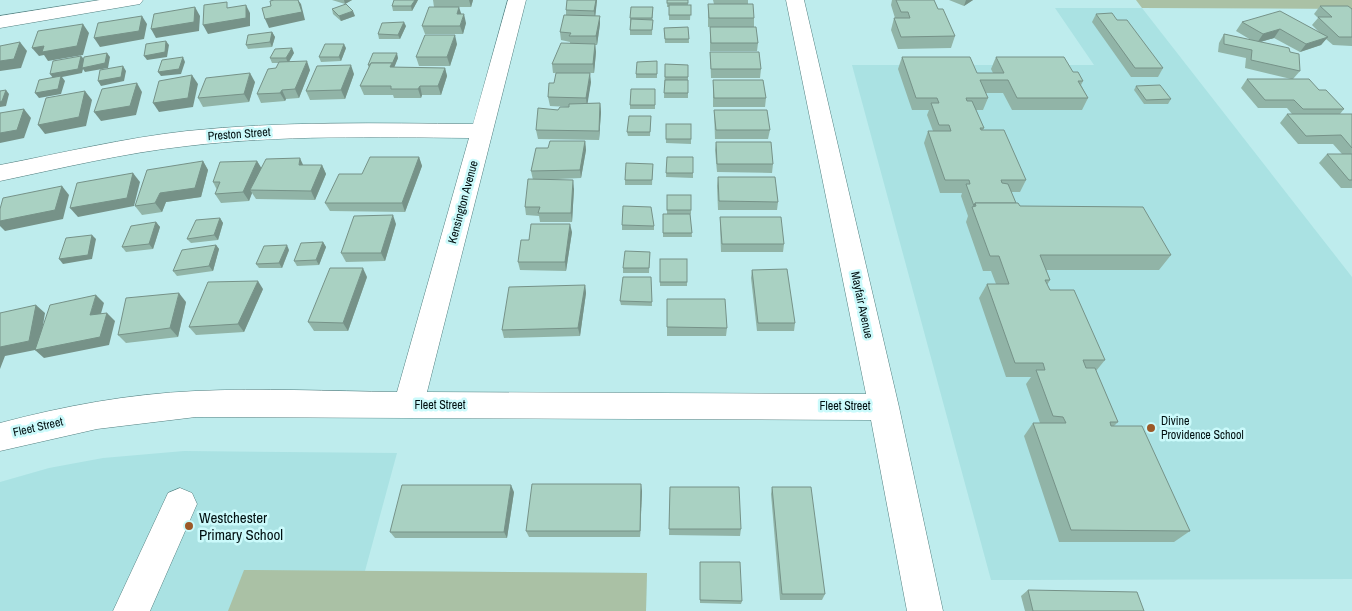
<svg xmlns="http://www.w3.org/2000/svg" width="1352" height="611" font-family="'Archivo Narrow',sans-serif">
<style>
.built{fill:#aae2e3}
.green{fill:#aac1a5}
.lines{fill:none;stroke-linecap:round;stroke-linejoin:round}
.minor-casing{stroke:#548081;stroke-width:1}
.minor{fill:#fff;fill-rule:evenodd}
.wall{fill:#91b4a7}
.shaded-wall{fill:#769288}
.building{fill:#a9d1c2;stroke:#769288}
.poi-dot{fill:#9c5928;stroke:#cbfafb;stroke-width:2}
.labels{text-anchor:middle;dominant-baseline:central;stroke-width:5;stroke-linejoin:round;paint-order:stroke}
.street-label{font-size:12px;fill:#010f10;stroke:#cbfafb}
.poi-label{font-size:12px;fill:#010f10;stroke:#cbfafb;text-anchor:start}
.near-poi-label{font-size:15px;fill:#010f10;stroke:#cbfafb;text-anchor:start}
</style>
<rect width="100%" height="100%" fill="#beeced"/>
<g class="built">
<polygon points="1055,8 1142,8 1352,277 1352,579 991,580 852,65 1094,65"/>
<polygon points="184,451 397,453 365,571 647,573 646,611 0,611 0,482 49,468 103,458"/>
</g>
<g class="green">
<polygon points="1136,0 1352,0 1352,9 1142,8"/>
<polygon points="244,570 647,573 646,611 228,611"/>
</g>
<g class="lines">
<defs>
<g id="minor">
<polygon points="100,0 143,0 140,4 134,5 0,28 0,16"/>
<path d="M 508,0 L 526,0 L 427,392 L 866,394 L 786,0 L 804,0 L 899,407 L 943,611 L 907,611 L 871,420 L 196,417 L 97,429 L 0,451 L 0,423 C 64,406 129,394 195,391 C 262,388 330,391 397,392 L 469,138 C 375,137 281,135 187,146 C 124,153 62,168 0,181 L 0,165 C 62,153 124,138 187,131 C 282,121 378,123 473,124 Z"/>
<polygon points="180,488 192,493 197,504 150,611 113,611 168,493"/>
</g>
</defs>
<use href="#minor" class="minor-casing"/>
<use href="#minor" class="minor"/>
</g>
<g class="wall">
<polygon points="332,0 352,0 345,4"/>
<polygon points="418,0 412,11 393,11 392,6"/>
<polygon points="433,0 473,0 471,7 434,7"/>
<polygon points="567,0 597,0 595,16 600,24 597,45 595,45 596,52 594,73 553,73 552,64 570,43 570,42 561,40 560,32 566,15 566,10"/>
<polygon points="667,0 688,0 688,5 691,5 690,20 669,20 669,7 667,7"/>
<polygon points="713,0 748,0 748,4 754,18 754,27 708,27 708,4 714,4"/>
<polygon points="892,0 934,0 938,9 955,36 951,48 898,49 891,30 894,18 895,18 891,5"/>
<polygon points="949,0 973,0 964,6"/>
<polygon points="1320,6 1352,9 1352,46 1333,45 1326,39 1321,45 1300,52 1274,38 1260,42 1290,52 1300,71 1293,79 1319,90 1344,109 1340,114 1352,114 1352,188 1341,188 1319,163 1327,154 1342,154 1333,144 1298,144 1280,123 1287,114 1292,114 1287,108 1258,108 1241,88 1247,79 1291,79 1245,68 1246,58 1218,52 1219,43 1224,34 1251,40 1236,31 1242,22 1319,32 1312,25 1318,18 1314,14"/>
<polygon points="653,7 652,35 630,35 630,18"/>
<polygon points="332,9 355,16 341,21 333,14"/>
<polygon points="1096,14 1117,20 1163,68 1158,77 1131,77 1092,22"/>
<polygon points="466,23 463,34 425,34 422,26"/>
<polygon points="406,26 400,39 379,39 378,34"/>
<polygon points="688,27 689,43 665,43 664,28"/>
<polygon points="710,27 758,43 757,51 710,51"/>
<polygon points="272,32 275,37 272,47 248,49 246,45"/>
<polygon points="457,44 450,66 419,66 416,57"/>
<polygon points="346,48 341,61 321,62 319,57"/>
<polygon points="710,52 761,69 760,78 711,78"/>
<polygon points="294,53 289,62 310,70 299,98 286,99 285,101 261,103 257,94 276,68 279,63 272,63 270,58"/>
<polygon points="902,57 977,73 993,73 991,69 996,57 1073,72 1083,81 1081,85 1088,98 1082,110 1012,110 1003,93 986,93 988,98 983,110 976,110 984,128 983,130 1026,180 1020,192 1011,192 1016,203 1020,206 1171,255 1159,270 1046,270 1050,280 1047,285 1050,290 1105,360 1096,371 1118,422 1114,426 1190,531 1174,542 1059,542 1024,436 1033,423 1040,423 1026,384 1031,377 1006,377 979,298 987,284 996,284 991,271 983,271 966,222 968,216 961,196 962,193 940,193 924,143 928,131 933,131 927,115 929,110 912,110 898,69"/>
<polygon points="398,58 394,67 445,68 447,76 441,95 422,95 421,98 394,98 393,95 364,95 360,86 369,68 368,65"/>
<polygon points="657,61 657,78 636,78 636,74"/>
<polygon points="665,64 688,65 688,98 664,98"/>
<polygon points="354,74 345,99 310,100 306,91"/>
<polygon points="713,80 766,98 765,107 713,107"/>
<polygon points="255,82 249,102 203,107 198,98"/>
<polygon points="591,82 587,103 600,103 601,112 599,140 538,139 536,130 558,110 569,107 550,106 548,97 554,83"/>
<polygon points="1136,86 1171,99 1168,104 1144,104 1134,90"/>
<polygon points="655,89 655,109 630,109 630,105"/>
<polygon points="714,110 770,130 768,139 715,139"/>
<polygon points="651,116 650,136 628,136 627,132"/>
<polygon points="666,124 691,124 691,144 666,143"/>
<polygon points="585,141 586,150 581,178 536,180 574,189 572,222 540,222 539,216 526,215 525,207 533,180 531,171 548,148"/>
<polygon points="716,142 773,164 772,173 717,172 715,150"/>
<polygon points="419,157 422,166 405,212 330,211 325,203"/>
<polygon points="667,157 693,157 693,178 666,177"/>
<polygon points="203,161 208,170 201,197 166,202 162,212 142,215 135,206"/>
<polygon points="257,161 261,168 303,165 322,165 326,174 315,200 256,199 252,193 249,201 221,203 215,194 217,190 213,182"/>
<polygon points="653,164 652,185 625,185 625,180"/>
<polygon points="718,177 778,202 777,210 718,210 717,186"/>
<polygon points="667,195 691,195 691,214 690,214 692,237 663,237 663,214 667,214"/>
<polygon points="720,217 784,244 783,252 721,252 720,225"/>
<polygon points="220,218 223,223 218,240 191,243 187,239"/>
<polygon points="156,222 160,227 153,249 126,252 122,247"/>
<polygon points="396,224 385,261 346,262 341,253"/>
<polygon points="622,225 654,226 654,230 622,230"/>
<polygon points="572,232 566,271 520,270 518,262 529,240"/>
<polygon points="323,242 326,247 319,265 297,266 294,261"/>
<polygon points="216,245 219,249 213,271 177,276 173,271"/>
<polygon points="289,250 282,268 259,268 256,264"/>
<polygon points="650,252 649,273 623,273 623,268"/>
<rect x="660" y="259" width="27" height="27"/>
<polygon points="752,270 795,323 794,331 757,331 751,278"/>
<polygon points="367,277 348,331 314,331 308,322"/>
<polygon points="651,277 652,306 621,305 620,301"/>
<polygon points="585,285 586,293 580,336 504,338 502,330"/>
<polygon points="263,289 244,332 196,335 189,327"/>
<polygon points="667,299 727,328 726,336 667,336"/>
<polygon points="186,302 178,337 126,343 118,335"/>
<polygon points="670,487 741,529 740,536 669,535"/>
<polygon points="772,487 825,594 822,600 780,600 771,494"/>
<polygon points="642,491 640,537 529,537 526,531"/>
<polygon points="514,492 507,538 395,538 390,532"/>
<polygon points="700,562 742,601 741,604 700,603"/>
<polygon points="1028,590 1144,611 1025,611 1021,596"/>
</g>
<g class="shaded-wall">
<polygon points="298,0 301,4 305,20 269,28 265,19"/>
<polygon points="344,0 352,0 345,4"/>
<polygon points="415,0 418,0 412,11 411,6"/>
<polygon points="469,0 473,0 471,7"/>
<polygon points="596,0 597,0 595,19 594,11"/>
<polygon points="966,0 973,0 964,6"/>
<polygon points="246,5 250,13 250,26 208,34 203,25"/>
<polygon points="195,7 200,16 199,31 156,38 151,29"/>
<polygon points="459,7 462,16 457,14"/>
<polygon points="353,11 355,16 341,21 339,16"/>
<polygon points="464,14 466,23 463,34 460,26"/>
<polygon points="142,16 147,24 144,39 100,47 94,38"/>
<polygon points="600,16 600,24 597,45 596,36"/>
<polygon points="404,22 406,26 400,39 398,35"/>
<polygon points="83,24 89,33 83,55 48,61 44,55 39,56 32,48"/>
<polygon points="1280,29 1274,38 1257,43 1263,34"/>
<polygon points="272,32 275,37 272,47 270,42"/>
<polygon points="455,35 457,44 450,66 447,57"/>
<polygon points="1328,37 1321,45 1300,52 1306,44"/>
<polygon points="166,41 169,45 167,57 147,60 144,56"/>
<polygon points="20,42 27,51 21,68 0,71 0,61"/>
<polygon points="344,44 346,48 341,61 339,57"/>
<polygon points="595,44 596,52 594,73 593,64"/>
<polygon points="292,48 294,53 288,63 286,58"/>
<polygon points="107,53 110,57 108,68 85,72 83,69 82,73 62,77 65,81 61,94 39,98 35,93 53,78 50,74 81,56 85,60"/>
<polygon points="397,53 398,58 394,68 390,67"/>
<polygon points="183,57 185,62 181,74 161,76 158,72"/>
<polygon points="307,61 310,70 299,98 295,89"/>
<polygon points="351,65 354,74 345,99 341,90"/>
<polygon points="123,66 126,71 124,81 101,86 98,81"/>
<polygon points="445,68 447,76 441,95 438,86"/>
<polygon points="250,73 255,82 249,102 244,94"/>
<polygon points="590,73 591,82 587,107 586,98"/>
<polygon points="192,75 198,84 193,107 159,112 153,103"/>
<polygon points="137,83 142,92 136,115 101,121 94,112"/>
<polygon points="420,86 422,95 421,98 418,89"/>
<polygon points="6,90 9,94 6,106 0,107 0,102"/>
<polygon points="282,90 286,99 285,101 280,93"/>
<polygon points="85,91 92,100 86,126 45,134 38,125"/>
<polygon points="600,103 601,112 599,140 599,131"/>
<polygon points="24,109 31,118 24,138 0,143 0,133"/>
<polygon points="585,141 586,150 581,178 580,170"/>
<polygon points="419,157 422,166 405,212 402,203"/>
<polygon points="300,158 304,167 299,165"/>
<polygon points="203,161 208,170 201,197 166,202 162,212 155,203 160,193"/>
<polygon points="257,161 262,169 250,190 252,193 249,201 243,192"/>
<polygon points="322,165 326,174 315,200 311,191"/>
<polygon points="133,173 140,182 134,206 78,217 70,208"/>
<polygon points="573,180 574,189 572,222 571,213"/>
<polygon points="62,186 69,195 63,219 5,231 0,226 0,221"/>
<polygon points="393,215 396,224 385,261 381,253"/>
<polygon points="220,218 223,223 218,240 214,235"/>
<polygon points="156,222 160,227 153,249 149,244"/>
<polygon points="570,224 572,232 566,271 565,262"/>
<polygon points="92,235 96,239 92,259 63,264 59,259"/>
<polygon points="323,242 326,247 319,265 316,260"/>
<polygon points="216,245 219,249 213,271 209,266"/>
<polygon points="287,245 289,250 282,268 279,263"/>
<polygon points="363,268 367,277 348,331 343,323"/>
<polygon points="258,281 263,289 244,332 238,324"/>
<polygon points="585,285 586,293 580,336 578,328"/>
<polygon points="179,293 186,302 178,337 170,328"/>
<polygon points="96,295 104,303 98,324 90,315"/>
<polygon points="36,305 45,313 39,349 107,313 115,321 109,345 44,358 35,350 5,356 0,369 0,347"/>
<polygon points="641,484 642,491 640,537 640,531"/>
<polygon points="511,485 514,492 507,538 504,532"/>
</g>
<g class="building">
<polygon points="274,0 298,0 302,12 265,19 262,8 271,6 270,1"/>
<polygon points="394,0 415,0 411,6 392,6"/>
<polygon points="567,0 596,0 594,11 566,10"/>
<rect x="667" y="0" width="21" height="3"/>
<polygon points="896,0 934,0 938,9 943,9 955,36 901,37 894,18 910,18 908,12 901,12"/>
<polygon points="227,2 227,8 246,5 246,18 203,25 204,5"/>
<polygon points="346,4 353,11 339,16 332,9"/>
<polygon points="708,4 753,4 754,18 709,18"/>
<rect x="669" y="5" width="22" height="10"/>
<polygon points="1320,6 1348,6 1352,9 1352,37 1339,37 1318,17 1332,17"/>
<polygon points="195,7 194,22 151,29 154,14"/>
<polygon points="429,7 459,7 457,14 464,14 460,26 422,26"/>
<polygon points="631,7 653,7 652,18 630,18"/>
<polygon points="1280,11 1328,37 1306,44 1280,29 1263,34 1242,22"/>
<polygon points="1112,13 1117,20 1127,20 1163,68 1135,68 1096,14"/>
<polygon points="564,15 600,16 596,36 569,36 571,33 560,32"/>
<polygon points="142,16 139,31 94,38 98,23"/>
<polygon points="631,19 653,20 652,30 630,30"/>
<polygon points="404,22 398,35 378,34 382,23"/>
<polygon points="83,24 77,46 42,52 44,46 32,48 38,31"/>
<polygon points="688,27 689,39 665,39 664,28"/>
<polygon points="710,27 756,27 758,43 711,43"/>
<polygon points="272,32 270,42 246,45 248,35"/>
<polygon points="1224,34 1289,48 1290,52 1299,54 1300,71 1251,60 1252,50 1224,44"/>
<polygon points="425,35 455,35 447,57 416,57"/>
<polygon points="166,41 165,52 144,56 146,44"/>
<polygon points="20,42 14,59 0,61 0,46"/>
<polygon points="561,43 595,44 593,64 552,64"/>
<polygon points="325,44 344,44 339,57 319,57"/>
<polygon points="292,48 286,58 270,58 275,49"/>
<polygon points="710,52 759,52 761,69 711,69"/>
<polygon points="107,53 105,63 82,68 84,57"/>
<polygon points="373,53 397,53 392,64 392,63 371,63 370,65 368,65"/>
<polygon points="81,56 78,69 50,74 53,61"/>
<polygon points="183,57 179,69 158,72 162,60"/>
<polygon points="902,57 970,57 977,73 1004,73 996,57 1064,57 1073,72 1078,72 1083,81 1078,81 1088,98 1017,98 1008,80 980,80 988,98 966,98 967,101 972,101 984,128 980,128 981,130 1004,130 1026,180 1001,180 1002,183 1008,184 1016,203 975,203 974,206 966,184 970,184 969,180 945,180 928,131 951,131 949,125 939,125 931,103 939,103 937,98 916,98"/>
<polygon points="307,61 295,89 282,90 280,93 257,94 268,69 276,68 279,62"/>
<polygon points="657,61 657,74 636,74 637,62"/>
<polygon points="371,63 392,63 390,67 445,68 438,86 420,86 418,89 391,89 391,86 360,86"/>
<polygon points="665,64 688,65 688,77 665,77"/>
<polygon points="351,65 341,90 306,91 317,66"/>
<polygon points="123,66 121,77 98,81 100,70"/>
<polygon points="250,73 244,94 198,98 206,78"/>
<polygon points="556,73 590,73 586,98 548,97 549,83 554,83"/>
<polygon points="192,75 188,98 153,103 159,81"/>
<polygon points="61,76 58,89 35,93 39,80"/>
<polygon points="1247,79 1309,79 1319,90 1326,90 1344,109 1303,109 1294,100 1265,100"/>
<polygon points="665,80 688,80 688,93 664,93"/>
<polygon points="713,80 763,80 766,98 714,98"/>
<polygon points="137,83 130,106 94,112 102,89"/>
<polygon points="1160,85 1171,99 1146,100 1136,86"/>
<polygon points="631,89 655,89 655,105 630,105"/>
<polygon points="6,90 2,101 0,102 0,91"/>
<polygon points="85,91 79,117 38,125 46,98"/>
<polygon points="600,103 599,131 536,130 538,108 558,110 560,107 569,107 569,104"/>
<polygon points="24,109 17,130 0,133 0,113"/>
<polygon points="714,110 767,110 770,130 716,130"/>
<polygon points="1287,114 1352,114 1352,148 1341,135 1306,136"/>
<polygon points="629,116 651,116 650,132 627,132"/>
<rect x="666" y="124" width="25" height="15"/>
<polygon points="550,141 585,141 580,170 531,171 536,148 548,148"/>
<polygon points="716,142 771,142 773,164 717,164"/>
<polygon points="1327,154 1352,154 1352,180 1349,180"/>
<polygon points="370,157 419,157 402,203 325,203 339,174 362,174"/>
<polygon points="667,157 693,157 693,173 666,173"/>
<polygon points="300,158 299,165 322,165 311,191 250,190 266,159"/>
<polygon points="203,161 195,188 160,193 155,203 135,206 147,170"/>
<polygon points="257,161 243,192 215,194 220,182 213,182 220,162"/>
<polygon points="626,163 653,164 652,180 625,180"/>
<polygon points="133,173 127,198 70,208 77,183"/>
<polygon points="718,177 775,177 778,202 719,201"/>
<polygon points="528,179 573,180 571,213 538,213 540,207 525,207"/>
<polygon points="62,186 55,210 0,221 0,209 3,198"/>
<rect x="667" y="195" width="24" height="15"/>
<polygon points="975,203 1018,203 1020,206 1143,207 1171,255 1040,255 1050,280 1045,280 1050,290 1074,290 1105,360 1083,360 1086,368 1095,368 1118,422 1110,422 1111,426 1142,426 1190,531 1071,530 1033,423 1066,423 1063,417 1053,416 1036,370 1045,370 1043,363 1015,363 987,284 1009,284 999,256 990,256 972,207 976,206"/>
<polygon points="623,206 651,207 654,226 622,225"/>
<polygon points="663,214 690,214 692,233 663,233"/>
<polygon points="393,215 381,253 341,253 354,216"/>
<polygon points="720,217 781,217 784,244 722,244"/>
<polygon points="220,218 214,235 187,239 196,220"/>
<polygon points="156,222 149,244 122,247 131,226"/>
<polygon points="531,224 570,224 565,262 518,262 521,240 529,240"/>
<polygon points="92,235 88,255 59,259 66,238"/>
<polygon points="323,242 316,260 294,261 301,243"/>
<polygon points="216,245 209,266 173,271 182,250"/>
<polygon points="287,245 279,263 256,264 264,246"/>
<polygon points="625,251 650,252 649,268 623,268"/>
<rect x="660" y="259" width="27" height="23"/>
<polygon points="330,268 363,268 343,323 308,322"/>
<polygon points="787,269 795,323 758,323 752,270"/>
<polygon points="623,277 651,277 652,302 620,301"/>
<polygon points="258,281 238,324 189,327 208,282"/>
<polygon points="585,285 578,328 502,330 509,287"/>
<polygon points="179,293 170,328 118,335 126,298"/>
<polygon points="96,295 90,315 107,313 100,337 35,350 50,305"/>
<polygon points="667,299 725,299 727,328 667,327"/>
<polygon points="36,305 29,341 0,347 0,313"/>
<polygon points="532,484 641,484 640,531 526,531"/>
<polygon points="402,485 511,485 504,532 390,532"/>
<polygon points="670,487 739,487 741,529 669,529"/>
<polygon points="772,487 811,487 825,594 782,594"/>
<polygon points="700,562 740,562 742,601 700,600"/>
<polygon points="1028,590 1137,592 1144,611 1033,611"/>
</g>
<g class="poi-dot">
<circle cx="1151" cy="428" r="5"/>
<circle cx="189" cy="526" r="5"/>
</g>
<g class="labels">
<g class="street-label">
<text transform="translate(239 134) rotate(-4)">Preston Street</text>
<text transform="translate(463 202) rotate(-75)">Kensington Avenue</text>
<text transform="translate(862 305) rotate(78)">Mayfair Avenue</text>
<text x="440" y="405">Fleet Street</text>
<text x="845" y="406">Fleet Street</text>
<text transform="translate(38 427) rotate(-13)">Fleet Street</text>
</g>
<g class="poi-label">
<text x="1161" y="421">Divine<tspan x="1161" dy="14">Providence School</tspan></text>
</g>
<g class="near-poi-label">
<text x="199" y="517">Westchester<tspan x="199" dy="17">Primary School</tspan></text>
</g>
</g>
</svg>
